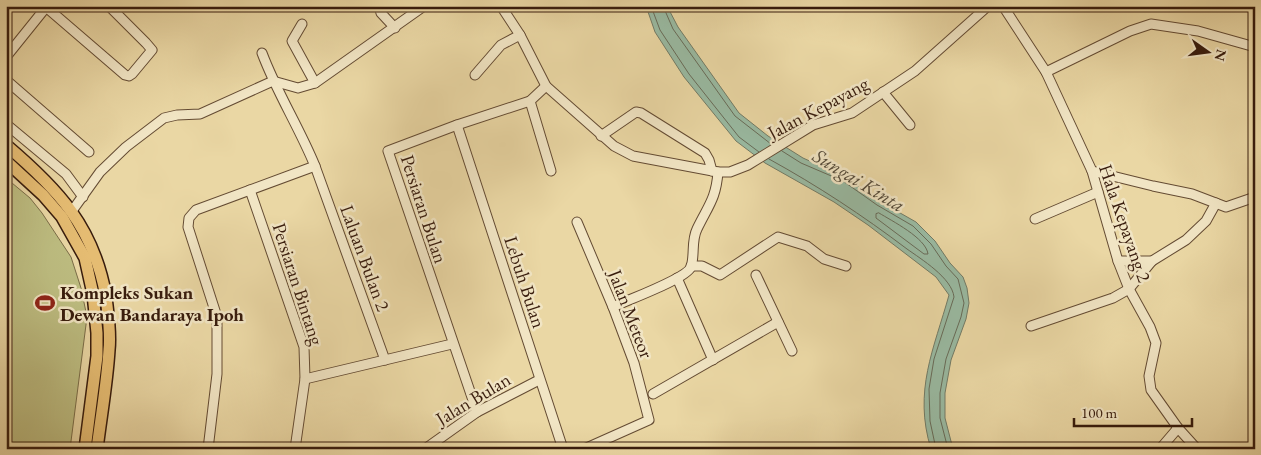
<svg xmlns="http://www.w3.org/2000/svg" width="1261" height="455" font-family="'EB Garamond',serif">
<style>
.park{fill:#bdbd81;stroke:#7a6c47}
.water{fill:#99baa2;stroke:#727b66}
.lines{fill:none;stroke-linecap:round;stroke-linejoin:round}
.shore{stroke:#686b58;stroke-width:1}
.minor-casing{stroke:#644b33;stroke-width:11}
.major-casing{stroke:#381c0d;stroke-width:14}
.minor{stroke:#f1e5c4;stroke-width:9}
.major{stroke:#e5bc72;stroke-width:11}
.labels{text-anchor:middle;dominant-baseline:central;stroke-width:5;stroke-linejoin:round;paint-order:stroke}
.street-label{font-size:19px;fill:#381c0d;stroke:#f1e5c4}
.poi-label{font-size:19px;font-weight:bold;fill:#381c0d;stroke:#f1e5c4;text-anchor:start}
.water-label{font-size:20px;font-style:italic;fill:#554b3a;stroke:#f1e5c4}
</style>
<rect width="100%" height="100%" fill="#ead7a4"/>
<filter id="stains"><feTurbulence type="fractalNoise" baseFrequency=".004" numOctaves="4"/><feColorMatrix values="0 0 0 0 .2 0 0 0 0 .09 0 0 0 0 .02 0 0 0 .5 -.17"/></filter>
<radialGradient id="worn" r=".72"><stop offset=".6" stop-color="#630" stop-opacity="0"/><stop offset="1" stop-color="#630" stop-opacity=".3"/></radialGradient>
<polygon class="park" points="6,178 30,198 42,213 71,257 81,288 87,317 70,449 6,449"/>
<path class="water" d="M 646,6 L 667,6 L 678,27 L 739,113 L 768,136 L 803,158 L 845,177 L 879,201 L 916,222 L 935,241 L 950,263 L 963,277 L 967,288 L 969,303 L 966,319 L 951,360 L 945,393 L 945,418 L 953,449 L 931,449 C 913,391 934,349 949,295 L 936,277 L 868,225 L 834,202 L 765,163 L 736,141 L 684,77 L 655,32 Z"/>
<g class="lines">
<g class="shore">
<polyline points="651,6 660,30 689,74 739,137 759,152"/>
<polyline points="663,6 673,29 735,116 771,144"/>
<polyline points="782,151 801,163 843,181 877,205 913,226 931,244 946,266 958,279 964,303 961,317 946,359 940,393 940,418 948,449"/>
<path d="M 769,159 C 818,186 862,215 907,249 C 921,259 952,278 954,297 L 934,359 L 929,389 L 930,421 L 936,449"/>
<path d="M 879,213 C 892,221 926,238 928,254 L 924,254 L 876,218 L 876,214 Z"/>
</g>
<defs>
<g id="minor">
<polyline points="379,6 381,13 395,28"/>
<polyline points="501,6 520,35 546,86 614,146 633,156 718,172 730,172 748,165 813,125 852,113 915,71 988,6"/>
<polyline points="1003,6 1046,72 1092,171 1118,261 1129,289 1150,327 1156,343 1149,376 1151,390 1178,428 1197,449"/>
<polyline points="46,7 125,75 129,76 132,74 152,50 146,43 109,6"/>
<polyline points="302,24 292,41 315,83"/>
<path d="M 262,53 C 277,93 299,127 315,166 L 385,360"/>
<polyline points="6,57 47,6"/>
<polyline points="1046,72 1130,31 1151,24 1198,31 1255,47"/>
<polyline points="475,75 501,45 520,35"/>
<polyline points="6,80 89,152"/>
<polyline points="883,92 910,125"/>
<polyline points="530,101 551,171"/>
<polyline points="6,124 66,174 83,197"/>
<polyline points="457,125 563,449"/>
<polyline points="601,136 636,112 641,113 705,153 709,160 712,171"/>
<polyline points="1092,171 1153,186 1192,194 1226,207 1255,197"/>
<polyline points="250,190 304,347 305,379 295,449"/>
<polyline points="72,211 100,172 126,147 164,118 177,115 200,114 273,81 298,88 315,83 424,6"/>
<polyline points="1035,219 1098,192"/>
<polyline points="577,222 613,307 634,363 649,420 584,449"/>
<polyline points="1118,261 1152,261 1186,240 1206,221 1216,203"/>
<polyline points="691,266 702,266 720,275 778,237 807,246 824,259 846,266"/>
<polyline points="756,275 792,351"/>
<polyline points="677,278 713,360"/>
<path d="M 613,307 C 627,300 686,279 691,267 C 695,255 691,241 697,229 C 708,206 716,199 718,172"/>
<polyline points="1031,326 1113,298 1129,289 1152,261"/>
<polyline points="305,379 452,344"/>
<polyline points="653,394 778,322"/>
<polyline points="477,412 388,151 457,125 530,101 546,86"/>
<polyline points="208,449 217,374 217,317 188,227 189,218 196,210 315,166"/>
<polyline points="425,449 477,412 539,380"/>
<polyline points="1160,449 1178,428"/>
</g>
<g id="major">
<path d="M 6,145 C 58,189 94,227 106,297 C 108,315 111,333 109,350 C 107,383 101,416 97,449"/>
<polyline points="6,161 43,195 62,217 85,258 93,294 97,333 97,356 85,449"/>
</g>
</defs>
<use href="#minor" class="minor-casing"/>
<use href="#major" class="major-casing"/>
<use href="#minor" class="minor"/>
<use href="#major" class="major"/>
</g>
<defs>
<symbol id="stadium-bare" viewBox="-9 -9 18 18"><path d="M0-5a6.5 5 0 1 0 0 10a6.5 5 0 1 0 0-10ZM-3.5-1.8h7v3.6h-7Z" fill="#8f2418" stroke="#f1e5c4" stroke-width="2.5" paint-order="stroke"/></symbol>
</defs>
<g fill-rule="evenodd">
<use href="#stadium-bare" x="31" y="289" width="28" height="28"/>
</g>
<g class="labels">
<g class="street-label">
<text transform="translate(818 108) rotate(-28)">Jalan Kepayang</text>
<text transform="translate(424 209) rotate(72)">Persiaran Bulan</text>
<text transform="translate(1125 223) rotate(71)">Hala Kepayang 2</text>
<text transform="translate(365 258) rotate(70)">Laluan Bulan 2</text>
<text transform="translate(525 282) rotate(72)">Lebuh Bulan</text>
<text transform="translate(298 284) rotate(72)">Persiaran Bintang</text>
<text transform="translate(631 314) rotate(69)">Jalan Meteor</text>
<text transform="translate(473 399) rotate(-31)">Jalan Bulan</text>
</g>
<g class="poi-label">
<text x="60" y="292">Kompleks Sukan<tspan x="60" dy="22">Dewan Bandaraya Ipoh</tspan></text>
</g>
<g class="water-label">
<text transform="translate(859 180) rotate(31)">Sungai Kinta</text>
</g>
</g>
<rect width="1261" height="455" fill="none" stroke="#ead7a4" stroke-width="25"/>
<rect x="8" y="8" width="1246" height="440" fill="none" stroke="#381c0d" stroke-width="2.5"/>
<rect x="12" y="12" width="1236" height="430" fill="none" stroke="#381c0d"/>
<g transform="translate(1208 52) rotate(104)" stroke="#f1e5c4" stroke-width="4" paint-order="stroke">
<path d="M0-4L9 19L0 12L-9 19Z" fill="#381c0d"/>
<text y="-8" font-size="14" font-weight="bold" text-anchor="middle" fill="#381c0d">N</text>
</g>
<path d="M1074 418v8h118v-8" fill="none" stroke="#381c0d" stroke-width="2.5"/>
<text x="1081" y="418" font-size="15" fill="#381c0d" stroke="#f1e5c4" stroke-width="4" paint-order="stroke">100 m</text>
<rect width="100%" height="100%" filter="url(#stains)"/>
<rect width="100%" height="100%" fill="url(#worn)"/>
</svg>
